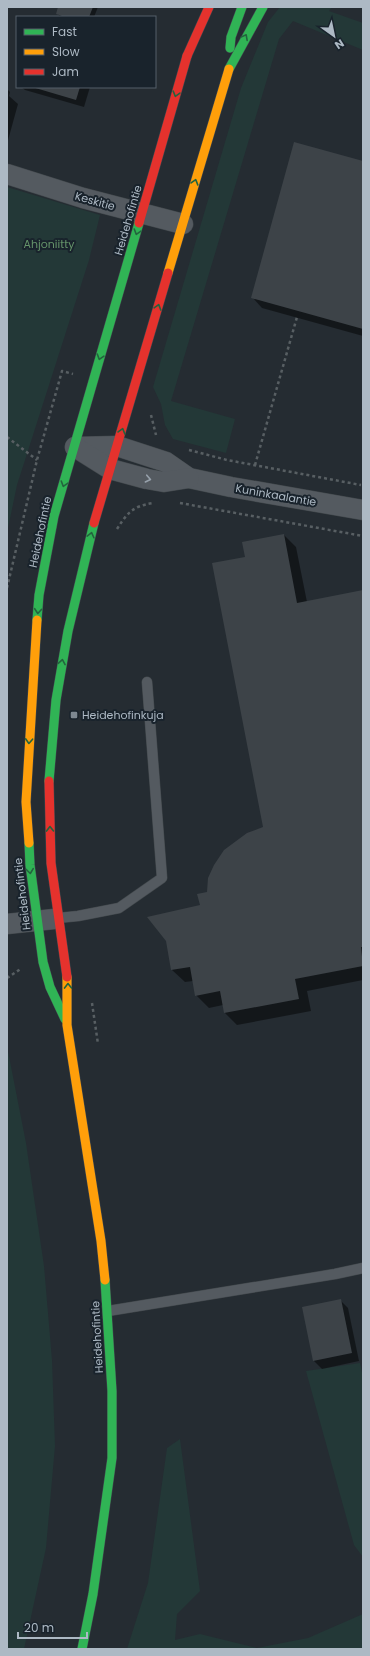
<svg xmlns="http://www.w3.org/2000/svg" width="370" height="1656" font-family="Poppins,sans-serif">
<style>
.green{fill:#233837}
.shadow{fill:#0007}
.building{fill:#3d4348}
.lines{fill:none;stroke-linecap:round;stroke-linejoin:round}
.lane-casing{stroke:#42484c;stroke-width:11}
.street-casing{stroke:#42484c;stroke-width:21}
.fast-casing{stroke:#42494f;stroke-width:10}
.slow-casing{stroke:#42494f;stroke-width:10}
.jam-casing{stroke:#42494f;stroke-width:10}
.path{stroke:#585f63;stroke-width:2.5;stroke-dasharray:3 3;stroke-linecap:butt}
.lane{stroke:#545a60;stroke-width:10}
.street{stroke:#545a60;stroke-width:20}
.fast{stroke:#30b455;stroke-width:9}
.slow{stroke:#ff9f0a;stroke-width:9}
.jam{stroke:#e5322d;stroke-width:9}
.oneway{stroke:#23643e}
.oneway2{stroke:#97a1ab}
.poi-dot{fill:#7d8891;stroke:#19232c;stroke-width:1.5}
.labels{text-anchor:middle;dominant-baseline:central;stroke-width:4;stroke-linejoin:round;paint-order:stroke}
.street-label{font-size:11px;fill:#adb9c4;stroke:#19232c}
.park-label{font-size:11px;fill:#65946a;stroke:#19232c}
.poi-label{font-size:11px;fill:#adb9c4;stroke:#19232c;text-anchor:start}
</style>
<rect width="100%" height="100%" fill="#252c32"/>
<g class="green">
<polygon points="280,7 332,7 329,11 363,23 363,50 293,21 279,39 171,401 235,419 226,453 173,439 165,425 161,404 153,387 241,88 268,22"/>
<polygon points="7,187 100,215 89,260 17,485 7,533"/>
<polygon points="7,1046 26,1143 44,1266 52,1360 55,1446 46,1548 24,1649 7,1649"/>
<polygon points="360,1363 363,1377 363,1557 354,1545 306,1371"/>
<polygon points="180,1439 200,1591 177,1614 175,1640 200,1634 257,1648 308,1638 363,1614 363,1649 127,1649 148,1583 167,1448"/>
</g>
<g class="shadow">
<polygon points="59,7 98,7 94,17 60,17 57,13"/>
<polygon points="21,87 90,87 84,107 25,90"/>
<polygon points="7,89 10,92 9,96 18,104 7,144"/>
<polygon points="363,162 363,336 262,308 252,297"/>
<polygon points="284,535 296,547 307,602 363,591 363,980 307,991 311,1011 237,1025 225,1013 223,1005 209,1008 196,995 193,981 185,982 172,970 208,893 264,827 246,557"/>
<polygon points="340,1300 348,1308 359,1361 322,1369 314,1361 303,1308"/>
</g>
<g class="building">
<polygon points="58,7 93,7 89,17 65,17 56,14"/>
<polygon points="32,87 80,87 76,100"/>
<polygon points="294,142 363,161 363,329 251,298"/>
<polygon points="284,534 297,603 363,590 363,947 361,947 363,966 295,979 299,999 224,1013 220,991 195,996 190,967 171,970 166,941 147,917 200,905 197,894 207,892 208,878 214,865 224,850 247,833 263,827 212,563 245,557 242,542"/>
<polygon points="341,1299 352,1353 313,1361 302,1307"/>
</g>
<g class="lines">
<defs>
<g id="lane">
<polyline points="58,918 78,916 119,908 162,878 147,682"/>
<polyline points="108,1311 335,1274 363,1268"/>
</g>
<g id="street">
<polyline points="7,174 83,198 183,224"/>
<polyline points="75,447 117,446 166,462 189,478 231,487 363,510"/>
<polyline points="75,447 110,469 147,479 164,482 189,478"/>
<polyline points="7,924 54,919"/>
</g>
<g id="fast">
<polyline points="230,48 231,37 242,7"/>
<polyline points="229,69 263,7"/>
<polyline points="37,620 39,595 54,516 139,223"/>
<polyline points="49,781 56,700 68,631 94,523"/>
<polyline points="29,843 30,865 43,962 50,987 65,1019"/>
<polyline points="82,1649 93,1594 112,1458 112,1391 105,1280"/>
</g>
<g id="slow">
<polyline points="168,273 229,69"/>
<polyline points="29,843 26,802 37,620"/>
<polyline points="67,977 67,1025 101,1241 105,1280"/>
</g>
<g id="jam">
<polyline points="187,56 209,7"/>
<polyline points="139,223 187,56"/>
<polyline points="94,523 168,273"/>
<polyline points="49,781 51,863 67,977"/>
</g>
</defs>
<use href="#lane" class="lane-casing"/>
<use href="#street" class="street-casing"/>
<use href="#fast" class="fast-casing"/>
<use href="#slow" class="slow-casing"/>
<use href="#jam" class="jam-casing"/>
<g class="path">
<polyline points="151,415 156,435"/>
<polyline points="7,437 37,460"/>
<polyline points="189,450 227,460 361,485"/>
<polyline points="255,465 297,317"/>
<polyline points="180,503 363,536"/>
<path d="M 117,529 C 127,513 133,506 153,503"/>
<polyline points="7,588 37,460 62,371 73,374"/>
<polyline points="7,978 22,968"/>
<polyline points="92,1003 98,1044"/>
</g>
<use href="#lane" class="lane"/>
<use href="#street" class="street"/>
<use href="#fast" class="fast"/>
<use href="#slow" class="slow"/>
<use href="#jam" class="jam"/>
</g>
<defs><path id="oneway-chevron" d="M-2-3.5L2.5 0L-2 3.5" fill="none" stroke-width="1.6" stroke-linecap="round" stroke-linejoin="round"/></defs>
<g class="oneway">
<use href="#oneway-chevron" transform="translate(245 37) rotate(-62)"/>
<use href="#oneway-chevron" transform="translate(176 94) rotate(106)"/>
<use href="#oneway-chevron" transform="translate(195 182) rotate(-74)"/>
<use href="#oneway-chevron" transform="translate(137 232) rotate(107)"/>
<use href="#oneway-chevron" transform="translate(158 307) rotate(-73)"/>
<use href="#oneway-chevron" transform="translate(100 357) rotate(107)"/>
<use href="#oneway-chevron" transform="translate(122 431) rotate(-74)"/>
<use href="#oneway-chevron" transform="translate(64 484) rotate(107)"/>
<use href="#oneway-chevron" transform="translate(91 535) rotate(-76)"/>
<use href="#oneway-chevron" transform="translate(38 611) rotate(95)"/>
<use href="#oneway-chevron" transform="translate(62 662) rotate(-80)"/>
<use href="#oneway-chevron" transform="translate(29 741) rotate(93)"/>
<use href="#oneway-chevron" transform="translate(50 829) rotate(-91)"/>
<use href="#oneway-chevron" transform="translate(30 871) rotate(83)"/>
<use href="#oneway-chevron" transform="translate(68 986) rotate(-91)"/>
</g>
<use class="oneway2" href="#oneway-chevron" transform="translate(148 479) rotate(12)"/>
<rect class="poi-dot" x="70" y="711" width="8" height="8" rx="2"/>
<g class="labels">
<g class="street-label">
<text transform="translate(95 201) rotate(16)">Keskitie</text>
<text transform="translate(128 220) rotate(-74)">Heidehofintie</text>
<text transform="translate(276 495) rotate(10)">Kuninkaalantie</text>
<text transform="translate(40 532) rotate(-78)">Heidehofintie</text>
<text transform="translate(22 894) rotate(-97)">Heidehofintie</text>
<text transform="translate(97 1337) rotate(-93)">Heidehofintie</text>
</g>
<g class="park-label">
<text x="49" y="244">Ahjoniitty</text>
</g>
<g class="poi-label">
<text x="82" y="715">Heidehofinkuja</text>
</g>
</g>
<rect width="370" height="1656" fill="none" stroke="#adb9c4" stroke-width="16"/>
<rect x="16" y="16" width="140" height="72" fill="#19232c" stroke="#545f69"/>
<rect x="24" y="29" width="20" height="6" fill="#30b455" stroke="#545f69"/>
<text x="52" y="36" font-size="12" fill="#adb9c4">Fast</text>
<rect x="24" y="49" width="20" height="6" fill="#ff9f0a" stroke="#545f69"/>
<text x="52" y="56" font-size="12" fill="#adb9c4">Slow</text>
<rect x="24" y="69" width="20" height="6" fill="#e5322d" stroke="#545f69"/>
<text x="52" y="76" font-size="12" fill="#adb9c4">Jam</text>
<g transform="translate(334 36) rotate(147)" stroke="#19232c" stroke-width="3" paint-order="stroke">
<path d="M0-3L7 15L0 10L-7 15Z" fill="#adb9c4"/>
<text y="-6" font-size="11" font-weight="bold" text-anchor="middle" fill="#adb9c4">N</text>
</g>
<path d="M18 1632v6h69v-6" fill="none" stroke="#adb9c4" stroke-width="2"/>
<text x="24" y="1632" font-size="12" fill="#adb9c4" stroke="#19232c" stroke-width="3" paint-order="stroke">20 m</text>
</svg>
